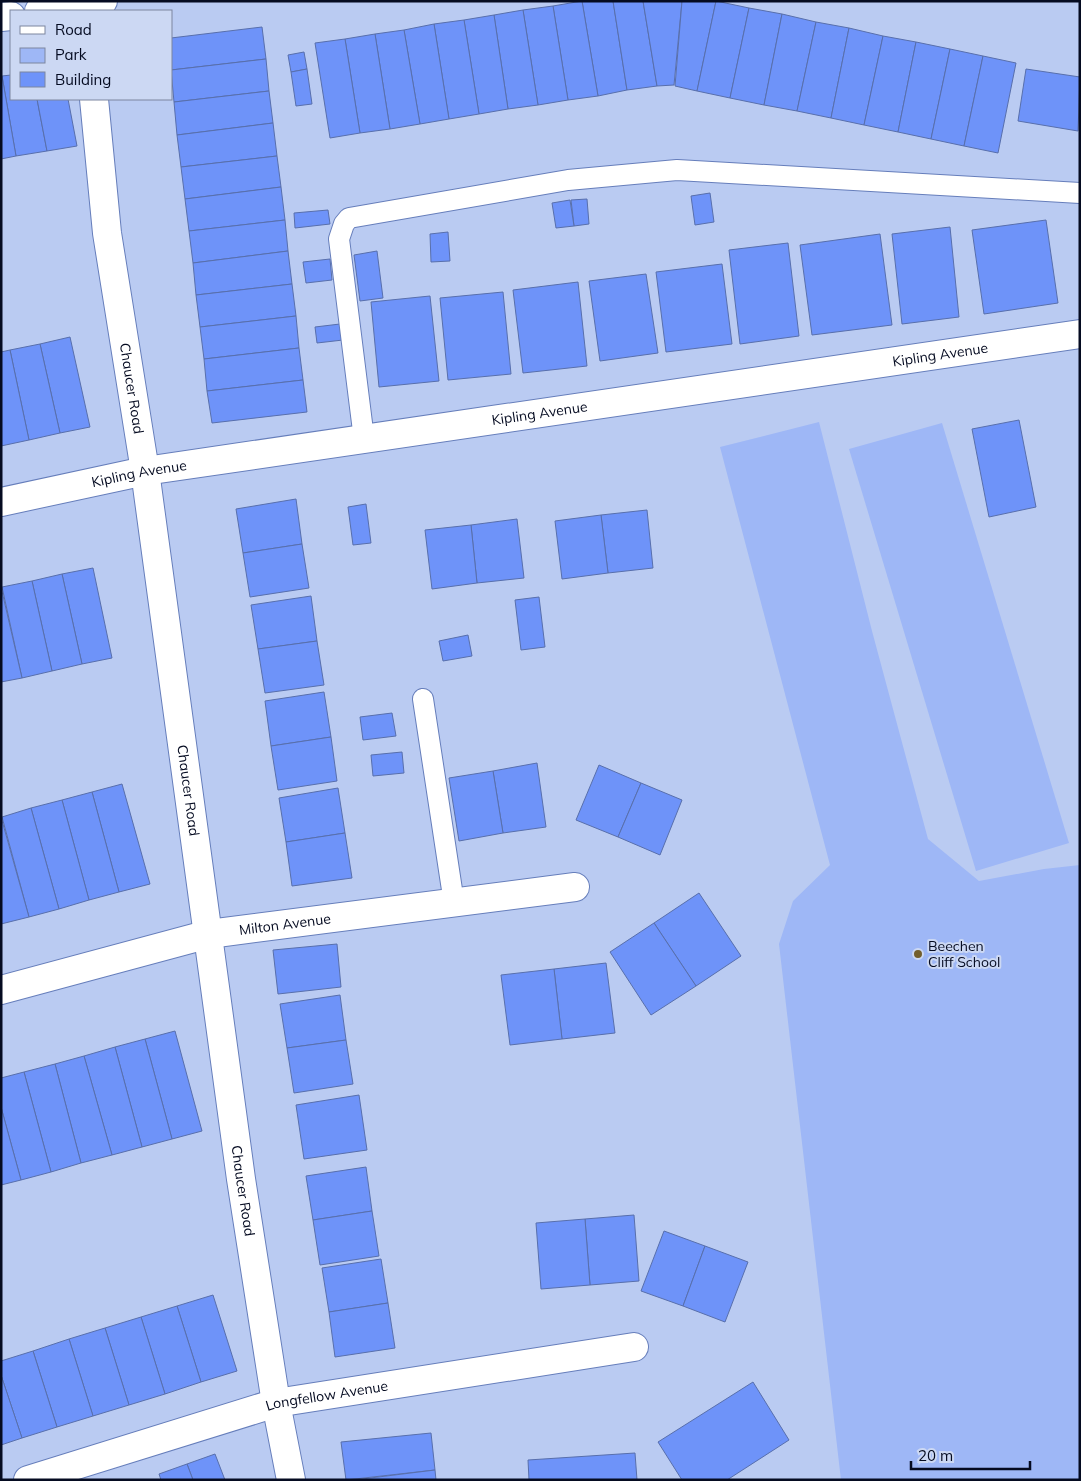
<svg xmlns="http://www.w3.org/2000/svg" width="1081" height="1481" font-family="Mulish,sans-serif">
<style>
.green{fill:#9eb7f6}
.building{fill:#6e93f9;stroke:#586fac}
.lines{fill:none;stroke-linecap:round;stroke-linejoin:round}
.service-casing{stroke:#667ebb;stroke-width:22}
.minor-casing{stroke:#667ebb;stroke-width:30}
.service{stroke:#fff;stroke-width:20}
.minor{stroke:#fff;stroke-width:28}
.poi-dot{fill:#725e2d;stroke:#ccd8f3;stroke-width:2}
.labels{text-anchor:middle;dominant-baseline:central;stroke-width:4;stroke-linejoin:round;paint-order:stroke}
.street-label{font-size:14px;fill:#050b21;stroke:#ccd8f3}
.poi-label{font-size:14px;fill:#050b21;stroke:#ccd8f3;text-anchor:start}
</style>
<rect width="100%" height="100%" fill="#bacbf2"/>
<g class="green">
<polygon points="819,422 872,631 928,839 979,881 1044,869 1080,865 1080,1480 841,1480 779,944 793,901 830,865 720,447"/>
<polygon points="942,423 1069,843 976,871 849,449"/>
</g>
<g class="building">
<polygon points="582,1 613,1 627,90 598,96"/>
<polygon points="582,1 598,96 568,100 553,6"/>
<polygon points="613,1 643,1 657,86 627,90"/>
<polygon points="643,1 682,1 674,85 657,86"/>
<polygon points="682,1 716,1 697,91 675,86"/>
<polygon points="716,1 749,8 730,98 697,91"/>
<polygon points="553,6 568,100 538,105 523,10"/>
<polygon points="749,8 782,14 764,105 730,98"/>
<polygon points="523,10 538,105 508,109 494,15"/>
<polygon points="782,14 816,22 797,111 764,105"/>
<polygon points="494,15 508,109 479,114 464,20"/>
<polygon points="464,20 479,114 449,119 434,24"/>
<polygon points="816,22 849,28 831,118 797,111"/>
<polygon points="434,24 449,119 420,124 404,30"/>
<polygon points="262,27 266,59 171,70 171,38"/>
<polygon points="849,28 883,36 864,125 831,118"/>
<polygon points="404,30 420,124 390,129 375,34"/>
<polygon points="375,34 390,129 360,133 345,39"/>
<polygon points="883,36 916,42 898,132 864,125"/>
<polygon points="345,39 360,133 330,138 315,43"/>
<polygon points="916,42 950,49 931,139 898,132"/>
<polygon points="950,49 983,56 964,146 931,139"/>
<polygon points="304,52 307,69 291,72 288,55"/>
<polygon points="983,56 1016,63 998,153 964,146"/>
<polygon points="266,59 269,91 174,102 171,70"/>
<polygon points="307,69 312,104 296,106 291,72"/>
<polygon points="1026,69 1080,77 1078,131 1018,121"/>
<polygon points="11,75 11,99 37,99 47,151 16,156 2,76"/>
<polygon points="2,76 16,156 1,159 1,77"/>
<polygon points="269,91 273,123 177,135 174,102"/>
<polygon points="37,99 68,99 77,146 47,151"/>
<polygon points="273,123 277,156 181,167 177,135"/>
<polygon points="277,156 281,187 185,199 181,167"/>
<polygon points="281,187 285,220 189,231 185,199"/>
<polygon points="710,193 714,222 695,225 691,196"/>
<polygon points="587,199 589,224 574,226 571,200"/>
<polygon points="570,200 574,226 556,228 552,203"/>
<polygon points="328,210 330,224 295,228 294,213"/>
<polygon points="285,220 288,251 193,263 189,231"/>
<polygon points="1046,220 1058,303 984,314 972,230"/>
<polygon points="950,227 959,317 902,324 892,234"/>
<polygon points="448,232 450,261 431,262 430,234"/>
<polygon points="880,234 892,325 812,335 800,245"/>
<polygon points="788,243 799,336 740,344 729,250"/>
<polygon points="288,251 292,284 196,295 193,263"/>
<polygon points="377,251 383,298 360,301 354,255"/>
<polygon points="330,259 332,280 306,283 303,262"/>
<polygon points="722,264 732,344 666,352 656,272"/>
<polygon points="646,274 658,353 600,361 589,281"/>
<polygon points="578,282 587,366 523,373 513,290"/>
<polygon points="292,284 296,316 200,327 196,295"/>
<polygon points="503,292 511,374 448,380 440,298"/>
<polygon points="430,296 439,381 379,387 371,302"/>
<polygon points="296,316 299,348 204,359 200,327"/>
<polygon points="340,324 343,340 317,343 315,327"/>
<polygon points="70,337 90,427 60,433 40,344"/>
<polygon points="40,344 60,433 29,440 10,350"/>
<polygon points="299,348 303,380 207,391 204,359"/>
<polygon points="10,350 29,440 1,446 1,352"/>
<polygon points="303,380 307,412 212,423 207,391"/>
<polygon points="1019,420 1036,507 989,517 972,429"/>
<polygon points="296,499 302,544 243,553 236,509"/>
<polygon points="366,504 371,543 353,545 348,507"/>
<polygon points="647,510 653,568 608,573 601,515"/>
<polygon points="601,515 608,573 562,579 555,521"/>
<polygon points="517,519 524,578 477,583 471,525"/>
<polygon points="471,525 477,583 432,589 425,530"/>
<polygon points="302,544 309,588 250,597 243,553"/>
<polygon points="93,568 112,658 82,664 62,574"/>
<polygon points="62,574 82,664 52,671 32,581"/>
<polygon points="32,581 52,671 22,678 2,587"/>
<polygon points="1,587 22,678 1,682"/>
<polygon points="311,596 317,641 258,649 251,605"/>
<polygon points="539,597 545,647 521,650 515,600"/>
<polygon points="468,635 472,656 443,661 439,641"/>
<polygon points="317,641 324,685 265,693 258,649"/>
<polygon points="324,692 331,737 271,746 265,701"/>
<polygon points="392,713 396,736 363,740 360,717"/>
<polygon points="331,737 337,781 278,790 271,746"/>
<polygon points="402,752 404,773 373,776 371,755"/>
<polygon points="537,763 546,827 503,833 493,771"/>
<polygon points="599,765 641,783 618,837 576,820"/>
<polygon points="493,771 503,833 459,841 449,778"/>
<polygon points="641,783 682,800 660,855 618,837"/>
<polygon points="122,784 150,884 119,892 92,792"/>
<polygon points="338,788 345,833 286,842 279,798"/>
<polygon points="92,792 119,892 89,900 62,800"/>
<polygon points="62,800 89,900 59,909 31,808"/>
<polygon points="31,808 59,909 29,917 2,817"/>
<polygon points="1,817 29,917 1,924"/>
<polygon points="345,833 352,878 292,886 286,842"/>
<polygon points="699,893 741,956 696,986 654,923"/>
<polygon points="654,923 696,986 651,1015 610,952"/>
<polygon points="337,944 341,987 278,994 273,950"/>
<polygon points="606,963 615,1033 562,1039 554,969"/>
<polygon points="554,969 562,1039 510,1045 501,975"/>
<polygon points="340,995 346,1040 287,1048 280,1004"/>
<polygon points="175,1031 202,1131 172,1139 145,1039"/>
<polygon points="145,1039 172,1139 142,1147 115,1047"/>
<polygon points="346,1040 353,1084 294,1093 287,1048"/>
<polygon points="115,1047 142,1147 112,1155 84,1056"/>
<polygon points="84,1056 112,1155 81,1163 55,1064"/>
<polygon points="55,1064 81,1163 51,1172 24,1072"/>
<polygon points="24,1072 51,1172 21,1180 1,1107 1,1078"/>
<polygon points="359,1095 367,1150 304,1159 296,1105"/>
<polygon points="1,1107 21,1180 1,1185"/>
<polygon points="366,1167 372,1211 313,1220 306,1176"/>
<polygon points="372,1211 379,1256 320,1265 313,1220"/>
<polygon points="634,1215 639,1281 590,1285 585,1219"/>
<polygon points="585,1219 590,1285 541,1289 536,1223"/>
<polygon points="664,1231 705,1246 683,1306 641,1291"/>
<polygon points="705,1246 748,1262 725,1322 683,1306"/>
<polygon points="381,1259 388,1303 329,1312 322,1268"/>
<polygon points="213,1295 237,1371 201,1382 177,1306"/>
<polygon points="388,1303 395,1348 335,1357 329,1312"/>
<polygon points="177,1306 201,1382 165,1394 141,1317"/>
<polygon points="141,1317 165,1394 129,1405 105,1328"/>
<polygon points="105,1328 129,1405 93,1416 69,1339"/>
<polygon points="69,1339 93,1416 57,1427 33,1351"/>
<polygon points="33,1351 57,1427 22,1438 1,1375 1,1361"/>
<polygon points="1,1375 22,1438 1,1445"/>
<polygon points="753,1382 789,1440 727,1480 682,1480 658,1442"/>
<polygon points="431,1433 435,1470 346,1480 341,1442"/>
<polygon points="635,1453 637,1480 529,1480 528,1460"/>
<polygon points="215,1454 225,1480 193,1480 187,1464"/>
<polygon points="187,1464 193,1480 161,1480 159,1474"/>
<polygon points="435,1470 436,1480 354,1480"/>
</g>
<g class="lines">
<defs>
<g id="service">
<polyline points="364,439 339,239 344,224 349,218 568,180 677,170 1080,193"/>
<polyline points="423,699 454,903"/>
</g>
<g id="minor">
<polyline points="39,11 103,1"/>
<polyline points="1,17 11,16"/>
<path id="s1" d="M 94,99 L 107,233 L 145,471 L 241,1179 L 276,1403 L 291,1480"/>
<path id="s2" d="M 1,502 L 145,471 L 1080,334"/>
<path id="s3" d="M 1,990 L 209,934 L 575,887"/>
<path id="s4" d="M 28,1480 L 276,1403 L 634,1347"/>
</g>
</defs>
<use href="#service" class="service-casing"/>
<use href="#minor" class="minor-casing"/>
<use href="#service" class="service"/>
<use href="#minor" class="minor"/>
</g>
<circle class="poi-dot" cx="918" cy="954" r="5"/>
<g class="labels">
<g class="street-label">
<text stroke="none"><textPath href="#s2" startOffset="951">Kipling Avenue</textPath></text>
<text stroke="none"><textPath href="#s1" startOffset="292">Chaucer Road</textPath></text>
<text stroke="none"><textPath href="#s2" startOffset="546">Kipling Avenue</textPath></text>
<text stroke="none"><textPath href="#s2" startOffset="141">Kipling Avenue</textPath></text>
<text stroke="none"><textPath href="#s1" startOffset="698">Chaucer Road</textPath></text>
<text stroke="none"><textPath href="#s3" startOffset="292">Milton Avenue</textPath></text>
<text stroke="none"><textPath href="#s1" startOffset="1102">Chaucer Road</textPath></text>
<text stroke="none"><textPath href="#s4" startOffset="311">Longfellow Avenue</textPath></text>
</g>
<g class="poi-label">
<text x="928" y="946">Beechen<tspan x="928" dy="16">Cliff School</tspan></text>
</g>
</g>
<rect width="1081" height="1481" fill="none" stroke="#050b21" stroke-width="5"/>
<rect x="10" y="10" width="162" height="90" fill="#ccd8f3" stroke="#7c869f"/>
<rect x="20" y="26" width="25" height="8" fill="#ffffff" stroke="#7c869f"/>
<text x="55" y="35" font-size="15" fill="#050b21">Road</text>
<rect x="20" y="48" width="25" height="15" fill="#9eb7f6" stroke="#7c869f"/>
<text x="55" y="60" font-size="15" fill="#050b21">Park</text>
<rect x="20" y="72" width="25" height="15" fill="#6e93f9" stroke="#7c869f"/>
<text x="55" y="85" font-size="15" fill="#050b21">Building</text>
<path d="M911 1461v8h119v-8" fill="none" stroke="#050b21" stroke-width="2.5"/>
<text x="918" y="1461" font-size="15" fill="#050b21" stroke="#ccd8f3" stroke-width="4" paint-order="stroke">20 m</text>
</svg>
